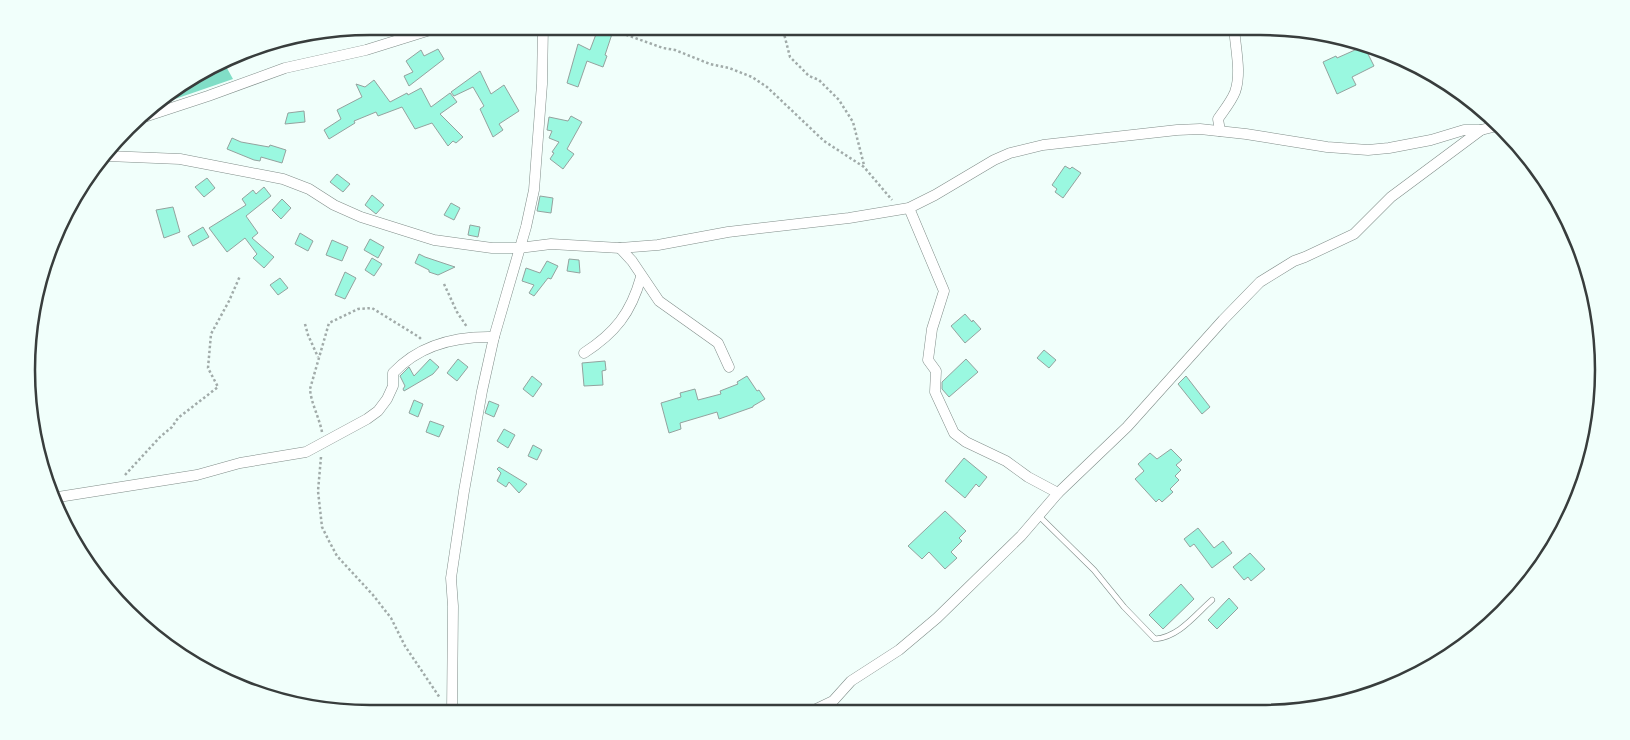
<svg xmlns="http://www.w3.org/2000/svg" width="1630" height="740" font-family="'Work Sans',sans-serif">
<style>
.forest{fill:#81dec7}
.building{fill:#9af8e0;stroke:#94a29e}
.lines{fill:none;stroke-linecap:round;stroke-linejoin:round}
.lane-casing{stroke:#808d89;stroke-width:6}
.street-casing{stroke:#808d89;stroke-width:11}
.path{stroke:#a1aba9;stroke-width:2.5;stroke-dasharray:2.5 2.5;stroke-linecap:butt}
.lane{stroke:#fff;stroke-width:5}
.street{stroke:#fff;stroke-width:10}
.rim{fill:none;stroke:#383d3c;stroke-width:2.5}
</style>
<rect width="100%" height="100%" fill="#f1fffb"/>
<polygon class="forest" points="223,61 233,79 149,108 198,72"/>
<g class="building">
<polygon points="598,29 612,34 605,55 607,56 603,67 587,61 578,87 567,83 578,44 590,50"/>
<polygon points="1364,46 1374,66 1352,77 1356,85 1337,94 1323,62 1336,56 1337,58"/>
<polygon points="438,49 444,59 409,86 404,76 413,72 406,61 421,50 424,56"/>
<polygon points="480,71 491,94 504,85 519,111 499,124 503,130 493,137 480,109 484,106 473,87 454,96 451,92"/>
<polygon points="374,80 390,102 407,93 408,95 421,88 431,107 450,93 457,102 440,114 463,137 456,143 453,141 448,146 432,123 415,129 402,107 378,116 376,112 354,121 355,123 329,139 324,130 341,119 337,110 362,97 356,84 365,87"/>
<polygon points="304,111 305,122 285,124 288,113"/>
<polygon points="571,116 582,122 567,149 574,154 563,169 550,159 554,153 552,152 559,142 549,138 552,131 547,130 549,117 568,121"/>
<polygon points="232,138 241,142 269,147 270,145 286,150 282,163 261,157 260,161 254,160 227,149"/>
<polygon points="1065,166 1070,169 1072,167 1081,173 1063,198 1055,192 1057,189 1052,185"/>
<polygon points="337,174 350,184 343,192 330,182"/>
<polygon points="207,178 215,188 204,197 195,187"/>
<polygon points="264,187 271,196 246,216 258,233 252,238 274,257 264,268 253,258 257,254 245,238 227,252 209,228 246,205 242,199 253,190 256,194"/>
<polygon points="372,195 384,205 376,214 365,205"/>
<polygon points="540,196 553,198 551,213 537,211"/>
<polygon points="282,199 291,208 281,219 272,210"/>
<polygon points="451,203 460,208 454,220 444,215"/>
<polygon points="173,207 180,232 164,238 156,210"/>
<polygon points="470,225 480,227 478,237 468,235"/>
<polygon points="203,227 209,237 193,246 188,236"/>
<polygon points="300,233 313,241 308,251 295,244"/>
<polygon points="370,239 384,247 378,258 364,250"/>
<polygon points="332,240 348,247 342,261 326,255"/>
<polygon points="419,254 425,257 455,267 438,275 429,272 429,270 415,263"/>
<polygon points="372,258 382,264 374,276 365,270"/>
<polygon points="569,259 579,260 580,273 567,271"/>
<polygon points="547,261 558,266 551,279 548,278 534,296 529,293 534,285 522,281 526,268 540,273"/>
<polygon points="345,272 356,278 345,299 335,295"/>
<polygon points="280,278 288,288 278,295 270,285"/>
<polygon points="965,314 972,322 973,320 981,329 965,343 951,326"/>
<polygon points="1044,350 1056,360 1049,368 1037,358"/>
<polygon points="430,359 439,367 433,374 404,391 403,389 405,386 400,376 409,367 414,376"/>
<polygon points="458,359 468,367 457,381 447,373"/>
<polygon points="966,359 978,372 949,397 942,389 942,382"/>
<polygon points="605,361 606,370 602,371 603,385 584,386 582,363"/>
<polygon points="532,376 542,384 533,397 523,389"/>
<polygon points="747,376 757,391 759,390 765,399 753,406 753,407 719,419 717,412 680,423 681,429 669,433 661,403 681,397 680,393 695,389 698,400 721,394 720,391 738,384 737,382"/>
<polygon points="1186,376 1210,407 1202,414 1178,384"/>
<polygon points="414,400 423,404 418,417 409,413"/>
<polygon points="489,401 499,405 494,417 485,413"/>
<polygon points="430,421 444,426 439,437 426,432"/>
<polygon points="504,429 515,435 508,448 497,441"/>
<polygon points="533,445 542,450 537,460 528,456"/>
<polygon points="1171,449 1182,460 1176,465 1181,470 1175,476 1179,480 1170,489 1173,492 1162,502 1159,499 1156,502 1135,479 1144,471 1138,464 1150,453 1157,459"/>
<polygon points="964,458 987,477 979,487 976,484 965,498 945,481"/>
<polygon points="499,467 527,484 519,493 509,482 506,487 497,481 501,473 497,469"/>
<polygon points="945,511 966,531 959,538 962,541 951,552 957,558 945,569 929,552 922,559 908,546"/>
<polygon points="1198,528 1214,548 1223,541 1232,553 1212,568 1194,544 1190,547 1184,539"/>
<polygon points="1250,553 1265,569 1251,581 1248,577 1244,580 1233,567"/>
<polygon points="1181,584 1194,599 1163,629 1149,615"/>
<polygon points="1229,598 1238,608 1217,629 1208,620"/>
</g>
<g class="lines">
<defs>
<path id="lane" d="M 1039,516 L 1094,570 L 1124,607 L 1155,639 C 1179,637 1195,615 1212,600"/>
<g id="street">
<polyline points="138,119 208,96 285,68 366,50 443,26"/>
<path d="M 1220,131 L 1218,119 C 1224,110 1231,102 1235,92 C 1242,73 1235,47 1234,26"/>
<polyline points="107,156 180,159 283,179 309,189 334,205 361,217 434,240 492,248 519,248 551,244 620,248 658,245 728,232 849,218 909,208 935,195 994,160 1010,153 1043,145 1177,130 1200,129 1246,134 1327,147 1368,150 1389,148 1431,140 1464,130 1481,130 1501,125"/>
<polyline points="909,208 944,291 932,329 928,360 936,371 935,392 954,433 966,442 1006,461 1028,477 1058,493"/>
<polyline points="620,248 632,261 659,301 718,343 729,367"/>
<path d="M 584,353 C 615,333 631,313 641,277"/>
<path d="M 52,498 L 197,475 L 240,463 L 306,452 L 367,419 L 378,411 L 387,399 L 393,386 L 393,373 C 420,344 456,336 494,337"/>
<polyline points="810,712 833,701 851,681 899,650 937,618 1021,536 1058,493 1127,427 1223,320 1260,282 1294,261 1305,257 1354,234 1391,197 1481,130"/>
<polyline points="452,713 453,606 451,578 464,491 482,391 494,337 526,227 534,190 542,84 543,26"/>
</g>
</defs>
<use href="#lane" class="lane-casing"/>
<use href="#street" class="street-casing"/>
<g class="path">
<polyline points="614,26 624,34 663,48 675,50 710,64 729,68 752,77 767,87 824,141 864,167 892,200"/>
<polyline points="782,26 790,57 809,76 819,80 839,100 853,122 864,165"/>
<polyline points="444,284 457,312 467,327"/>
<polyline points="305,324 308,335 318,357"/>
<path d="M 322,432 C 319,417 311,403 310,389 L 329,323 L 358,309 L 372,308 L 419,337 L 422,340"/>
<polyline points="321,457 318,491 322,527 329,541 337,556 373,595 391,618 405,646 440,698"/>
<polyline points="125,475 160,437 172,427 178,418 218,387 208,368 211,334 229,301 240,276"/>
</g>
<use href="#lane" class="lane"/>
<use href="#street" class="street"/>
</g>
<path d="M0 0H1630V740H0ZM370 35H1260A335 335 0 0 1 1595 370V370A335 335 0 0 1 1260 705H370A335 335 0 0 1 35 370V370A335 335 0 0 1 370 35Z" fill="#f1fffb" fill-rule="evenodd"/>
<path class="rim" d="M370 35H1260A335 335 0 0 1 1595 370V370A335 335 0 0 1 1260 705H370A335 335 0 0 1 35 370V370A335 335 0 0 1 370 35Z"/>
</svg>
